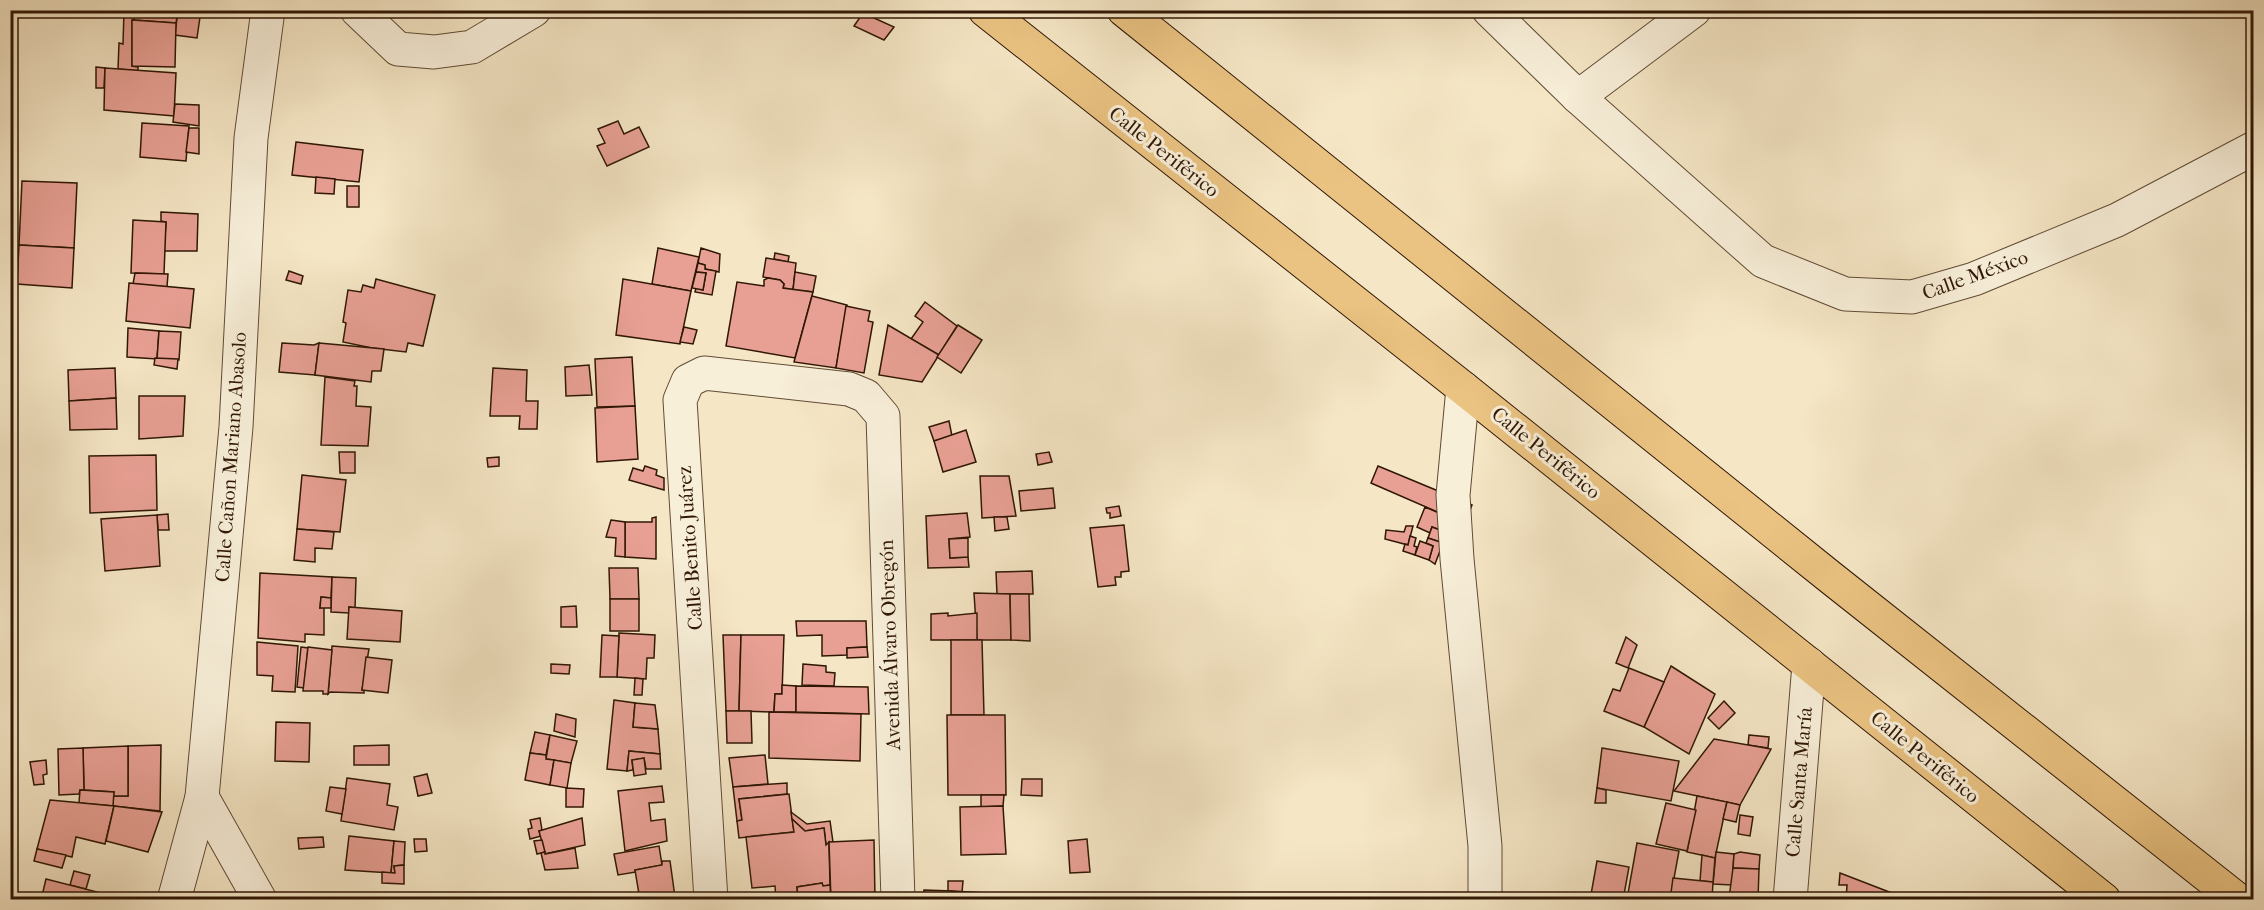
<svg xmlns="http://www.w3.org/2000/svg" width="2264" height="910" font-family="'IM FELL French Canon',serif">
<style>
.building{fill:#e8a094;stroke:#301705;stroke-width:1.5}
.lines{fill:none;stroke-linecap:round;stroke-linejoin:round}
.minor-casing{stroke:#614b35;stroke-width:35}
.highway-casing{stroke:#301705;stroke-width:35}
.minor{stroke:#f8efd9;stroke-width:33}
.highway{stroke:#eac382;stroke-width:33}
.labels{text-anchor:middle;dominant-baseline:central;stroke-width:6;stroke-linejoin:round;paint-order:stroke}
.street-label{font-size:20px;fill:#301705;stroke:#f8efd9}
</style>
<rect width="100%" height="100%" fill="#f5e6c5"/>
<filter id="stains"><feTurbulence type="fractalNoise" baseFrequency=".00333" numOctaves="4"/><feColorMatrix values="0 0 0 0 .2 0 0 0 0 .09 0 0 0 0 .02 0 0 0 .5 -.17"/></filter>
<radialGradient id="worn" r=".72"><stop offset=".6" stop-color="#630" stop-opacity="0"/><stop offset="1" stop-color="#630" stop-opacity=".3"/></radialGradient>
<g class="building">
<polygon points="178,10 201,10 197,38 175,35"/>
<polygon points="178,10 176,23 134,20 135,10"/>
<polygon points="124,11 135,11 134,20 132,20 132,66 138,67 138,71 118,69 119,43 123,44"/>
<polygon points="863,13 894,27 884,40 854,26"/>
<polygon points="132,20 176,23 175,67 132,66"/>
<polygon points="96,67 105,68 104,88 96,88"/>
<polygon points="105,68 176,73 174,116 104,110"/>
<polygon points="175,104 199,105 199,126 173,122"/>
<polygon points="618,121 624,134 639,127 649,147 607,166 597,146 605,143 598,129"/>
<polygon points="142,123 189,126 186,161 140,157"/>
<polygon points="189,128 199,128 199,154 186,152"/>
<polygon points="296,142 363,150 359,182 292,175"/>
<polygon points="316,177 335,179 334,194 315,193"/>
<polygon points="22,181 77,183 74,248 19,245"/>
<rect x="347" y="186" width="12" height="21"/>
<polygon points="161,212 198,214 197,251 164,251 166,222 161,221"/>
<polygon points="133,220 166,222 164,274 131,273"/>
<polygon points="19,245 74,248 72,288 17,284"/>
<polygon points="658,248 699,257 691,291 652,284"/>
<polygon points="701,248 720,254 719,272 705,269 705,265 698,263"/>
<polygon points="775,253 789,256 788,262 774,259"/>
<polygon points="766,258 796,263 793,290 783,288 784,284 780,280 763,277"/>
<polygon points="698,263 705,265 705,269 716,271 712,295 695,292 696,288 703,290 706,273 696,272"/>
<polygon points="289,271 303,276 301,284 286,280"/>
<polygon points="696,272 706,273 703,290 692,288"/>
<polygon points="795,272 816,276 813,292 793,290"/>
<polygon points="135,273 168,274 167,287 133,284"/>
<polygon points="768,278 780,280 784,284 783,288 813,292 795,358 726,346 737,282 764,286 764,280"/>
<polygon points="376,279 435,295 423,346 408,343 406,352 372,348 343,342 346,323 343,322 348,290 361,292 363,285 374,288"/>
<polygon points="623,279 691,291 680,344 616,335"/>
<polygon points="129,283 194,289 190,328 126,321"/>
<polygon points="812,296 847,305 836,368 794,362"/>
<polygon points="925,302 957,326 939,355 911,339 923,322 915,316"/>
<polygon points="846,306 870,311 868,321 873,322 864,373 836,368"/>
<polygon points="888,325 939,355 922,382 879,375"/>
<polygon points="958,325 982,340 961,373 937,357"/>
<polygon points="684,327 697,330 693,344 680,342"/>
<polygon points="128,328 159,331 157,359 127,357"/>
<polygon points="159,331 181,332 179,360 157,359"/>
<polygon points="282,343 314,345 319,343 315,375 279,372"/>
<polygon points="319,343 384,349 381,371 372,371 371,382 315,375"/>
<polygon points="632,357 635,406 597,407 595,359"/>
<polygon points="155,358 178,359 177,369 154,365"/>
<polygon points="589,365 592,395 566,396 565,367"/>
<polygon points="115,368 116,398 69,401 68,370"/>
<polygon points="493,368 527,370 526,401 538,401 537,429 519,429 520,416 490,416"/>
<polygon points="325,377 355,381 354,386 357,386 356,406 371,407 368,446 321,445"/>
<polygon points="139,396 185,396 183,436 139,439"/>
<polygon points="116,398 117,429 70,430 69,401"/>
<polygon points="635,406 638,459 597,462 595,408"/>
<polygon points="949,421 952,436 934,441 929,427"/>
<polygon points="966,430 976,462 943,472 934,441"/>
<polygon points="339,452 355,452 355,473 340,473"/>
<polygon points="1049,452 1052,462 1038,465 1036,454"/>
<polygon points="156,455 157,510 90,513 89,456"/>
<polygon points="499,457 499,466 488,467 487,458"/>
<polygon points="645,466 657,470 656,475 664,478 664,490 629,480 633,468 643,471"/>
<polygon points="1378,466 1472,505 1465,524 1371,483"/>
<polygon points="302,475 346,480 340,532 297,529"/>
<polygon points="980,476 1009,476 1016,516 982,518"/>
<polygon points="1053,488 1055,508 1021,511 1019,491"/>
<polygon points="1119,506 1121,516 1110,518 1110,513 1107,513 1106,508"/>
<polygon points="1425,507 1453,519 1448,533 1432,527 1430,533 1417,527"/>
<polygon points="967,513 970,537 949,539 950,558 968,557 969,567 928,568 926,516"/>
<polygon points="168,514 169,530 158,530 157,515"/>
<polygon points="157,515 160,566 105,571 101,519"/>
<polygon points="656,517 656,559 625,557 625,522 652,522 652,518"/>
<polygon points="994,517 1007,517 1009,529 995,531"/>
<polygon points="611,520 625,522 625,557 615,556 616,538 606,537"/>
<polygon points="1124,525 1129,571 1121,572 1121,577 1115,577 1116,585 1098,587 1090,528"/>
<polygon points="1406,526 1413,526 1408,545 1385,539 1386,530 1404,532"/>
<polygon points="1432,527 1448,533 1443,543 1428,538"/>
<polygon points="297,529 334,532 332,549 315,548 315,562 294,560"/>
<polygon points="1410,536 1416,538 1414,546 1417,547 1415,555 1403,551 1405,544 1408,545"/>
<polygon points="968,538 968,557 950,558 949,539"/>
<polygon points="1428,538 1443,543 1435,564 1429,560 1433,546 1426,543"/>
<polygon points="1420,541 1433,546 1429,560 1415,555"/>
<polygon points="609,568 638,568 639,599 610,599"/>
<polygon points="1032,571 1033,594 997,594 996,572"/>
<polygon points="260,573 332,577 331,598 321,597 320,608 324,607 324,635 305,634 305,642 258,638"/>
<polygon points="332,577 356,578 355,608 349,607 349,613 331,612"/>
<polygon points="974,593 1010,594 1011,640 977,640"/>
<polygon points="1010,594 1029,594 1030,641 1011,640"/>
<polygon points="321,597 331,598 331,608 320,608"/>
<rect x="610" y="599" width="29" height="32"/>
<polygon points="576,606 577,627 561,627 561,607"/>
<polygon points="349,607 402,611 400,642 347,639"/>
<polygon points="948,613 948,616 977,613 977,640 931,640 931,614"/>
<polygon points="796,621 866,621 867,647 847,648 847,655 822,656 822,635 797,636"/>
<polygon points="619,633 655,635 654,658 647,658 646,679 617,677"/>
<polygon points="602,635 619,636 617,677 600,677"/>
<polygon points="723,635 741,635 739,711 726,711"/>
<polygon points="741,635 784,635 782,694 775,694 774,712 739,711"/>
<polygon points="1626,637 1637,645 1628,668 1616,663"/>
<polygon points="951,640 982,640 984,715 951,715"/>
<polygon points="257,642 298,646 295,692 272,691 273,676 257,675"/>
<polygon points="332,646 369,649 362,690 364,690 364,693 330,692 328,694"/>
<polygon points="301,647 308,648 304,688 297,687"/>
<polygon points="308,647 332,650 328,694 323,694 323,691 303,691"/>
<polygon points="867,647 868,657 847,658 847,648"/>
<polygon points="366,657 392,660 388,693 362,690"/>
<polygon points="551,664 570,665 569,674 551,673"/>
<polygon points="803,664 826,666 826,672 835,673 834,686 802,685"/>
<polygon points="1671,666 1715,694 1689,754 1644,727"/>
<polygon points="1629,668 1664,682 1644,727 1604,711 1613,689 1620,691"/>
<polygon points="635,678 643,679 642,695 634,695"/>
<polygon points="782,685 796,686 796,712 774,712 775,694 782,694"/>
<polygon points="796,686 868,687 869,714 796,712"/>
<polygon points="614,700 635,703 633,727 658,729 660,754 629,751 627,771 607,769"/>
<polygon points="1724,701 1735,713 1719,729 1708,718"/>
<polygon points="635,703 655,705 658,729 633,727"/>
<polygon points="726,711 751,711 752,743 727,743"/>
<polygon points="769,712 861,714 860,761 769,758"/>
<polygon points="556,714 576,719 575,737 554,731"/>
<polygon points="947,715 1005,715 1006,795 948,795"/>
<polygon points="276,722 310,723 309,762 275,761"/>
<polygon points="535,732 550,735 546,755 530,753"/>
<polygon points="550,735 577,741 571,763 546,759"/>
<polygon points="1749,735 1769,737 1768,748 1748,745"/>
<polygon points="1714,739 1771,749 1740,805 1674,791"/>
<polygon points="161,745 160,811 113,806 113,796 128,796 128,746"/>
<polygon points="389,745 389,765 354,765 354,746"/>
<polygon points="128,746 128,796 113,796 114,792 84,790 83,748"/>
<polygon points="83,748 84,790 80,790 79,794 59,795 58,749"/>
<polygon points="1602,748 1679,761 1671,801 1597,788"/>
<polygon points="629,751 660,754 661,769 646,769 644,758 632,760 633,770 627,771"/>
<polygon points="530,753 546,755 546,759 554,760 550,785 525,780"/>
<polygon points="765,755 768,784 733,787 729,758"/>
<polygon points="644,758 646,774 634,776 632,760"/>
<polygon points="46,760 47,774 43,775 44,784 34,785 30,762"/>
<polygon points="554,760 571,763 567,788 550,785"/>
<polygon points="427,774 432,793 418,796 414,777"/>
<polygon points="347,778 390,784 387,805 398,807 394,830 341,821"/>
<polygon points="1022,779 1042,779 1042,796 1021,795"/>
<polygon points="787,783 787,794 739,799 742,820 737,821 733,787"/>
<polygon points="662,786 664,802 649,803 651,821 665,819 667,841 625,851 618,791"/>
<polygon points="330,787 346,789 342,814 326,811"/>
<polygon points="566,788 584,789 583,807 566,807"/>
<polygon points="1597,788 1606,790 1606,803 1595,803"/>
<polygon points="80,790 114,792 113,806 79,803"/>
<polygon points="789,794 794,832 739,838 737,821 742,820 739,799"/>
<polygon points="981,795 1004,795 1003,806 981,807"/>
<polygon points="1697,796 1727,802 1715,858 1687,852"/>
<polygon points="50,800 114,806 105,844 76,837 72,857 37,849"/>
<polygon points="1727,802 1740,805 1736,822 1723,819"/>
<polygon points="1666,803 1696,810 1687,851 1656,844"/>
<polygon points="114,806 162,812 148,852 106,841"/>
<polygon points="1003,806 1006,854 961,855 960,807"/>
<polygon points="791,812 807,824 830,821 833,842 826,845 824,828 805,831 792,819"/>
<polygon points="1740,815 1753,817 1750,836 1738,834"/>
<polygon points="540,818 542,830 539,831 541,836 530,839 528,829 532,828 530,820"/>
<polygon points="582,818 585,845 545,854 539,831"/>
<polygon points="792,819 805,831 824,828 826,845 829,842 830,885 823,886 822,883 797,887 798,900 776,900 775,886 752,888 746,837 794,832"/>
<polygon points="349,836 394,841 391,873 345,870"/>
<polygon points="323,837 324,847 299,849 298,838"/>
<polygon points="414,839 426,839 427,851 415,852"/>
<polygon points="1087,839 1090,872 1070,873 1068,841"/>
<polygon points="542,840 545,852 537,854 534,841"/>
<polygon points="874,840 875,900 831,900 829,842"/>
<polygon points="394,841 405,842 404,865 394,866 395,873 391,873"/>
<polygon points="1637,843 1679,851 1670,900 1627,899"/>
<polygon points="659,846 662,865 635,870 636,872 618,875 614,854"/>
<polygon points="575,848 578,868 545,870 541,853 545,852 545,854"/>
<polygon points="37,849 66,855 62,868 34,861"/>
<polygon points="1716,852 1734,854 1732,885 1713,884"/>
<polygon points="1740,852 1760,855 1759,869 1733,868 1734,854"/>
<polygon points="1702,855 1715,858 1713,882 1700,881"/>
<polygon points="662,861 670,861 675,897 640,900 635,870 662,865"/>
<polygon points="1597,861 1629,867 1623,900 1590,900"/>
<polygon points="404,865 404,884 382,883 382,872 395,873 394,866"/>
<polygon points="1733,868 1759,869 1758,900 1729,898"/>
<polygon points="74,871 90,875 86,889 70,885"/>
<polygon points="1840,873 1910,900 1846,900 1847,885 1839,885"/>
<polygon points="1673,878 1713,882 1712,900 1670,900"/>
<polygon points="46,879 101,893 100,900 41,900"/>
<polygon points="948,881 963,881 962,892 948,891"/>
<polygon points="822,883 823,886 830,885 831,900 798,900 797,887"/>
<polygon points="924,890 952,891 951,900 923,900"/>
<polygon points="952,891 987,893 987,900 951,900"/>
<polygon points="987,893 998,893 999,900 987,900"/>
<polygon points="998,893 1014,895 1014,900 999,900"/>
</g>
<g class="lines">
<defs>
<g id="minor">
<polyline points="357,10 398,49 434,52 472,47 534,10"/>
<polyline points="1489,10 1578,97 1763,261 1845,294 1912,297 1974,279 2117,220 2254,148"/>
<polyline points="1578,97 1694,10"/>
<polyline points="1463,388 1453,495 1457,559 1485,846 1485,900"/>
<polyline points="202,797 260,900"/>
<polyline points="174,900 202,797 236,427 251,138 268,10"/>
<polyline points="711,900 680,400 688,381 704,373 849,389 866,396 883,416 898,900"/>
<polyline points="1790,900 1809,664"/>
</g>
<g id="highway">
<polyline points="985,10 1463,388 2104,900"/>
<polyline points="1124,10 1830,577 2238,900"/>
</g>
</defs>
<use href="#minor" class="minor-casing"/>
<use href="#highway" class="highway-casing"/>
<use href="#minor" class="minor"/>
<use href="#highway" class="highway"/>
</g>
<g class="labels">
<g class="street-label">
<text transform="translate(1164 152) rotate(38)">Calle Periférico</text>
<text transform="translate(1975 275) rotate(-20)">Calle México</text>
<text transform="translate(1546 453) rotate(39)">Calle Periférico</text>
<text transform="translate(231 457) rotate(-86)">Calle Cañon Mariano Abasolo</text>
<text transform="translate(690 548) rotate(-94)">Calle Benito Juárez</text>
<text transform="translate(890 645) rotate(-92)">Avenida Álvaro Obregón</text>
<text transform="translate(1925 757) rotate(39)">Calle Periférico</text>
<text transform="translate(1799 782) rotate(-85)">Calle Santa María</text>
</g>
</g>
<rect width="2264" height="910" fill="none" stroke="#f5e6c5" stroke-width="36"/>
<rect x="12" y="12" width="2240" height="886" fill="none" stroke="#301705" stroke-width="3"/>
<rect x="18" y="18" width="2228" height="874" fill="none" stroke="#301705" stroke-width="1.5"/>
<rect width="100%" height="100%" filter="url(#stains)"/>
<rect width="100%" height="100%" fill="url(#worn)"/>
</svg>
